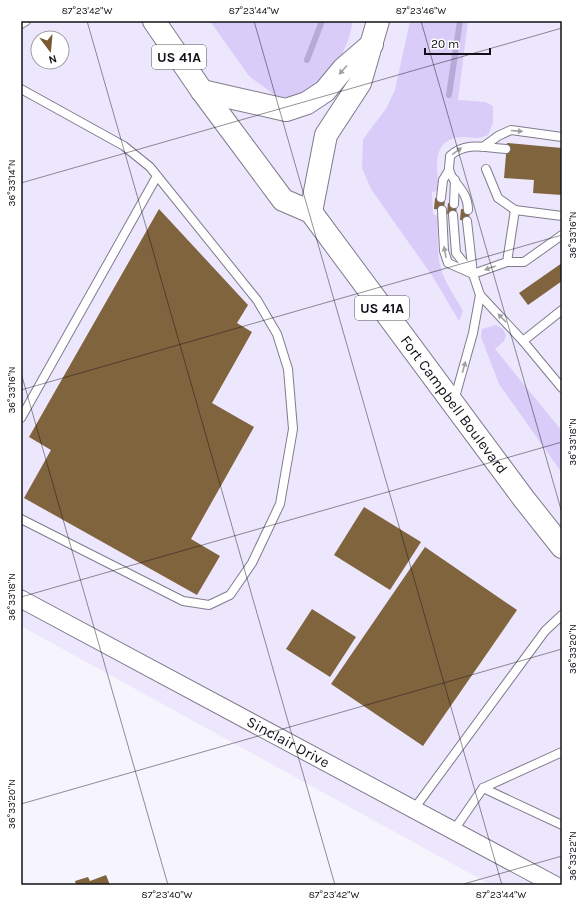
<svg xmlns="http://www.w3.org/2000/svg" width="583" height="906" font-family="Karla,sans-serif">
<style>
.built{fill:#ede7fd;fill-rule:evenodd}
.green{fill:#d9ccf8}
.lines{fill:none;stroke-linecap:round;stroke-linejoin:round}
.stream{stroke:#b7aad6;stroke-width:6}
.building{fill:#80643e}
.lane-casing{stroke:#807b8d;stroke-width:10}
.street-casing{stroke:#807b8d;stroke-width:19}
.secondary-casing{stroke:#807b8d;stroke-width:24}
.highway-casing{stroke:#807b8d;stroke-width:24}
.lane{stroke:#fff;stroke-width:8}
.street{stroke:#fff;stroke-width:17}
.secondary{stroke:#fff;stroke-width:22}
.highway{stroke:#fff;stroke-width:22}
.oneway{fill:#a09fa2}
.ticks{fill:none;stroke:#121017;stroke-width:1;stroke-opacity:0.45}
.labels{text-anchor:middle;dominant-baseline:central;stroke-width:4;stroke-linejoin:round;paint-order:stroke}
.shield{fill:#fff;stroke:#59585d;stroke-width:1}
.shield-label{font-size:14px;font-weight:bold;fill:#121017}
.street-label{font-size:15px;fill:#121017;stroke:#fff}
.neatline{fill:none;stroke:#121017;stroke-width:1.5}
.ticks-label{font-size:10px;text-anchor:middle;fill:#121017}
</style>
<rect width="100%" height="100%" fill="#f6f4fc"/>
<path class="built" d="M 21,21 L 562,21 L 562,885 L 491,885 L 21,626 ZM 38,38 L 62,38 L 62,62 L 38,62 Z"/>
<g class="green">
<polygon points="210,21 353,21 349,38 339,62 313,90 289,98 276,96 249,76"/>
<path d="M 410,21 L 468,21 L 458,100 L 485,102 L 493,106 L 493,123 L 488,135 C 479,139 474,138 464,137 C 430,137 437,169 439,191 L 432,192 L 433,214 L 438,216 C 438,234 436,255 442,272 C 447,286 456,298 463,311 L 459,321 L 433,277 L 371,189 L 362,168 L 363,139 L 386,109 L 395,90 Z"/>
<polygon points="496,325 503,329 506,335 504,341 495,349 562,431 562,473 499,384 481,337 482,329"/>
</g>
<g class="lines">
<g class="stream">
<polyline points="307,60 322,21"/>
<polyline points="449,95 460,21"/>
</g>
</g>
<g class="building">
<polygon points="507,143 562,148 562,195 533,193 534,180 504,178"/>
<polygon points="435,198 445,199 444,210 434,209"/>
<polygon points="448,203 457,204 456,215 447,214"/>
<polygon points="159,209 248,305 237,323 252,332 212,403 254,427 191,539 220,556 197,595 24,498 51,450 29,437"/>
<polygon points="461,209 470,210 469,221 460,220"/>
<polygon points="562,263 562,281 528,305 519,293"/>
<polygon points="364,507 421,542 390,590 334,555"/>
<polygon points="425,547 517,610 423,746 331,684"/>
<polygon points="312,609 356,637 330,677 286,649"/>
<polygon points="106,875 110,885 76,885 75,881 88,877 90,881"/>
</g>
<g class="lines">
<defs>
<g id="lane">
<polyline points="21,24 26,21"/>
<polyline points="21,89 124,146 150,167 257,300 277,334 288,369 293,429 280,504 252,563 230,595 209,605 183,601 21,519"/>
<polyline points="483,147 498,136 511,130 562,137"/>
<polyline points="486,169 498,198 515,210 562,216"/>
<polyline points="441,198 443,180 449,170"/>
<polyline points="454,204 455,180"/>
<polyline points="442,210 444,251 448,263 473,274 507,262 524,262 562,235"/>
<path d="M 468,210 C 468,189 451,183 449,169 C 449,165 450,160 450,156 C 466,141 486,148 506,149"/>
<polyline points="453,215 456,253 471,272"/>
<polyline points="467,221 473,274 480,295 523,341"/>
<polyline points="507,262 515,210"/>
<polyline points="562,310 523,341 562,388"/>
<polyline points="454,401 473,333 480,295"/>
<polyline points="21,418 157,176"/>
<polyline points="483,788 562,825"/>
<polyline points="414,809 545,631 562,615"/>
<polyline points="454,830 483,788 562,752"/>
</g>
<g id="street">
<path id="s1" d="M 21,599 L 555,885"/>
</g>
<g id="secondary">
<polyline points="202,91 286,110 307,103 325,91 344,68 372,44"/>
<polyline points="311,212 326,135 360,83 378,21"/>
</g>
<g id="highway">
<path id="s2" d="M 154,21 L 202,91 L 283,200 L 311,212 L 524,499 L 562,547"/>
</g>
</defs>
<use href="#lane" class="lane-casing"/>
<use href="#street" class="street-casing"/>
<use href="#secondary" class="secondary-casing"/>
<use href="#highway" class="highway-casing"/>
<use href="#lane" class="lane"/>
<use href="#street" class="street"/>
<use href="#secondary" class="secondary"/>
<use href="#highway" class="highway"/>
</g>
<defs><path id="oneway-solid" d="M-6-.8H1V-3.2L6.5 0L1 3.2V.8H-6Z"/></defs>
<g class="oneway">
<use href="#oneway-solid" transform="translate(343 70) rotate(132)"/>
<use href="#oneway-solid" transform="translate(517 131) rotate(5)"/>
<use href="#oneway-solid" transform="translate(457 151) rotate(-36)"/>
<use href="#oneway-solid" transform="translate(445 252) rotate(-101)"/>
<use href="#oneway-solid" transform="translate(490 268) rotate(160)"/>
<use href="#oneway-solid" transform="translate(502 318) rotate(-134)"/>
<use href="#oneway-solid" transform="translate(464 367) rotate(-74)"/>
</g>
<path class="ticks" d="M 87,21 L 335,885M 254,21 L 502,885M 421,21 L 562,513M 21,183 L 562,28M 21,373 L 168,885M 21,390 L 562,235M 21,597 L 562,442M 21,804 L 562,649M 460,885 L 562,856"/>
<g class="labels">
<g class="shield">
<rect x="152" y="45" width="54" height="24" rx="3"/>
<rect x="355" y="296" width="54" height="24" rx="3"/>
</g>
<g class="shield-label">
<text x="179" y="57">US 41A</text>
<text x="382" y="308">US 41A</text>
</g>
<g class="street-label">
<text stroke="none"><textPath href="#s2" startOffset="491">Fort Campbell Boulevard</textPath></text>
<text stroke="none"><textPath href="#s1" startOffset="303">Sinclair Drive</textPath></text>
</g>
</g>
<rect width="583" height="906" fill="none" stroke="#ffffff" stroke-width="44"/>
<g transform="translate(50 50) rotate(164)"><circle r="19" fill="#ffffff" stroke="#a09fa2"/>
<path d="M0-3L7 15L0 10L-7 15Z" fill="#795a2f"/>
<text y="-6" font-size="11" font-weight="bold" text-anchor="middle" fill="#121017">N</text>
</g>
<path d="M425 48v6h65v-6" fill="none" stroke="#121017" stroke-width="2"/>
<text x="431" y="48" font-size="12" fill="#121017" stroke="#ffffff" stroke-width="3" paint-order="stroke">20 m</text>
<rect x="22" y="22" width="539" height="862" class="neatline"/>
<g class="ticks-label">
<text x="87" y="14">87°23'42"W</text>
<text x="254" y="14">87°23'44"W</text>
<text x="421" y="14">87°23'46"W</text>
<text transform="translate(11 183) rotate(-90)" y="4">36°33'14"N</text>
<text transform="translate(572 235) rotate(-90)" y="4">36°33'16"N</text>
<text transform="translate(11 390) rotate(-90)" y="4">36°33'16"N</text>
<text transform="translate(572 442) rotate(-90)" y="4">36°33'18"N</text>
<text transform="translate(11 597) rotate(-90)" y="4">36°33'18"N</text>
<text transform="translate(572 649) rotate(-90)" y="4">36°33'20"N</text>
<text transform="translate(11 804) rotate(-90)" y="4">36°33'20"N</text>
<text transform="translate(572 856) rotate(-90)" y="4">36°33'22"N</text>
<text x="167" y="898">87°23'40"W</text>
<text x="334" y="898">87°23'42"W</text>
<text x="501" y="898">87°23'44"W</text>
</g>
</svg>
